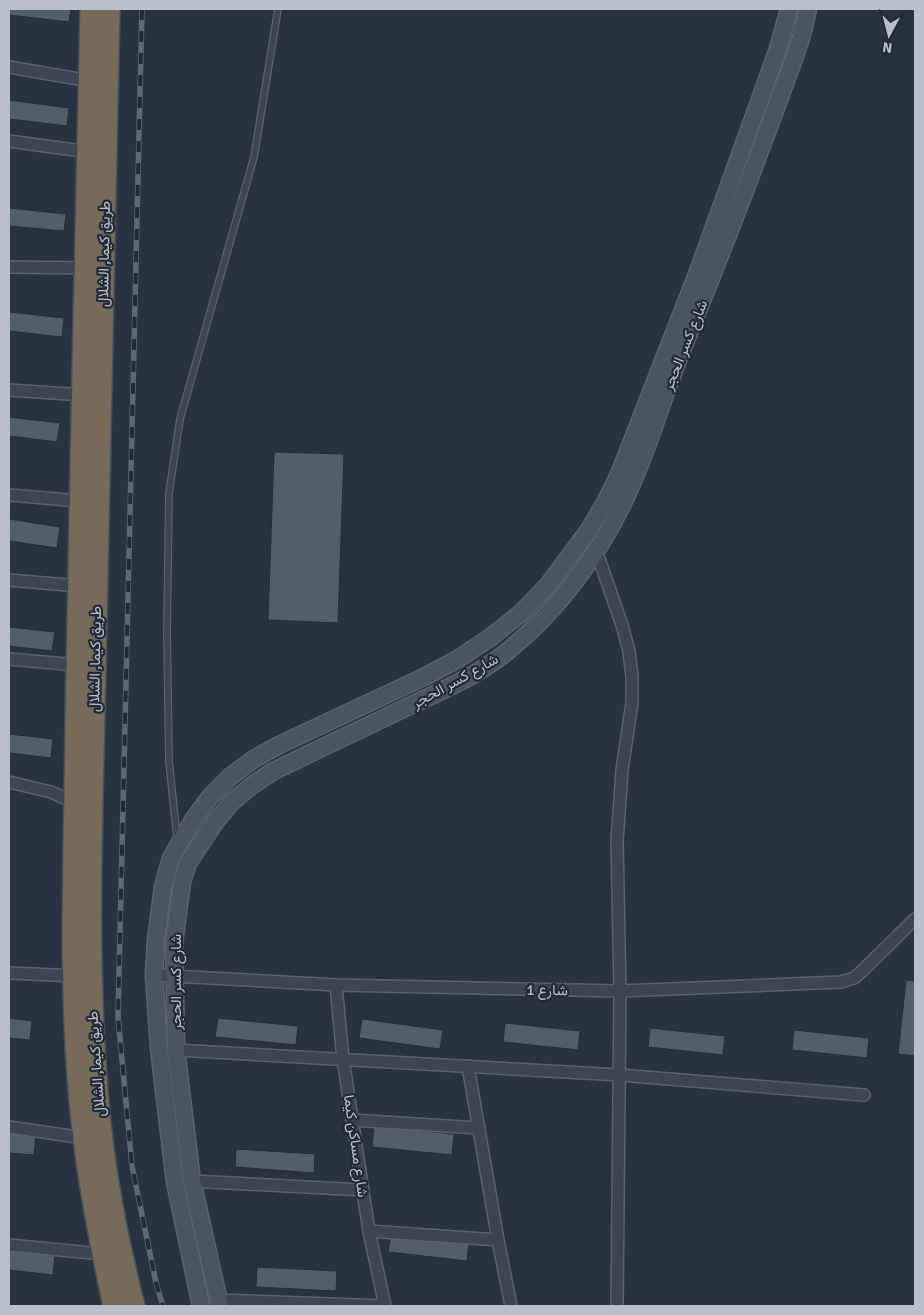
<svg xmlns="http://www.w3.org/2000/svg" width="924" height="1315" font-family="Signika,Vazirmatn,sans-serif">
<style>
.building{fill:#515e6c;stroke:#222c38}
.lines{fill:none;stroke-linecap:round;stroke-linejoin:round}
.lane-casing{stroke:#5a636e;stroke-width:8}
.street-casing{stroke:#5a636e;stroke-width:14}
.secondary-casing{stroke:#5a636e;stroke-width:19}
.highway-casing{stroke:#46505b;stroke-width:24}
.lane{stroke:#3c4551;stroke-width:5.5}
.street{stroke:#3c4551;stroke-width:11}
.secondary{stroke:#4a5564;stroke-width:16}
.highway{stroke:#776a59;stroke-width:21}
.rail-casing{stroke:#5e6978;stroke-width:5.5}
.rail{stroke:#202a36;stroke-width:4;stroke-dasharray:11;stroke-linecap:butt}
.labels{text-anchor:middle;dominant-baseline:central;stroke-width:4.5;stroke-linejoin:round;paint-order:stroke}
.street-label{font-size:15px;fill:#b9c0cb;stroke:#202a36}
</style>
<rect width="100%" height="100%" fill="#283341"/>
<g class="building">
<polygon points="9,9 71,9 69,22 9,15"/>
<polygon points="9,100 69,108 67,126 9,119"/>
<polygon points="9,208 66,214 64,231 9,226"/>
<polygon points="9,312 64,318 62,337 9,331"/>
<polygon points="9,417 60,423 57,442 9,436"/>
<polygon points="274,452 344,454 338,623 268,620"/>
<polygon points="9,519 60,527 57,548 9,541"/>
<polygon points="9,627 55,632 52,651 9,646"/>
<polygon points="9,734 53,739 51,758 9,753"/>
<polygon points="906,980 915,981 915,1056 898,1054"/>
<polygon points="9,1018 32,1021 30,1040 9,1038"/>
<polygon points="218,1018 298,1026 296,1045 215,1037"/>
<polygon points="362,1019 443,1030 440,1049 359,1038"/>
<polygon points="505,1023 580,1031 578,1050 503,1042"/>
<polygon points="650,1028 725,1036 723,1055 648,1047"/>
<polygon points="794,1030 869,1038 867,1058 792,1050"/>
<polygon points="374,1126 454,1134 452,1155 372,1147"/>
<polygon points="9,1133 36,1136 34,1155 9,1153"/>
<polygon points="236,1149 315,1154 314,1173 235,1167"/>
<polygon points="391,1234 469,1243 467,1261 388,1252"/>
<polygon points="9,1251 55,1255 53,1275 9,1270"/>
<polygon points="257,1267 337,1271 336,1291 256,1287"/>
</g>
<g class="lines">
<defs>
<polyline id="lane" points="177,838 169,761 167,633 169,493 180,419 254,157 278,9"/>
<g id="street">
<polyline points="9,67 90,81"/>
<polyline points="9,141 89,152"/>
<polyline points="9,267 87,268"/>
<polyline points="9,390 83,395"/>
<polyline points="9,495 80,501"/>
<polyline points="595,547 622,625 629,651 632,677 632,703 622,770 617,841 620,991 617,1306"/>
<polyline points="9,580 79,586"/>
<polyline points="9,659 77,665"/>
<polyline points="9,782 51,792 76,803"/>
<polyline points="9,973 77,976"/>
<polyline points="154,975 336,985 620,991 841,982 854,978 860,973 915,919"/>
<polyline points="336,985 343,1059 369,1231 385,1306"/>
<polyline points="176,1050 620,1075 864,1095"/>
<polyline points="468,1066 498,1240 511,1306"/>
<polyline points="352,1120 479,1128"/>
<polyline points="9,1127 84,1138"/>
<polyline points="192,1181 363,1190"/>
<polyline points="369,1231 498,1240"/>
<polyline points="9,1245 102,1254"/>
<polyline points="219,1300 385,1306"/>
</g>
<g id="secondary">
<polyline points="201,1306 175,1182 159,1048 154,975 156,940 163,887 171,858 193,820 210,797 231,776 254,759 279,745 424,677 458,659 491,637 521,613 548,585 589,530 606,501 620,472 699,269 778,49 789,9"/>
<path d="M 220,1306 L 192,1181 L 176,1050 L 174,943 L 182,882 L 188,863 L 216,821 L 232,802 L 251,786 L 272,772 C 316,750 362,729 407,707 C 442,691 479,675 509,650 C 558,610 598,556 625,499 C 648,451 662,399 682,350 C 722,253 759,155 795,56 L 802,35 L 808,9"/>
</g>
<g id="highway">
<path d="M 91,9 C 87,246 79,484 76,721 C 75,860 67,1001 84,1139 C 91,1195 102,1251 114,1306"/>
<path d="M 109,9 C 105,229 99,449 95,669 C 92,817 85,966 99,1113 C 105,1178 118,1243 134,1306"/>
</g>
</defs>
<use href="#lane" class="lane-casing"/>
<use href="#street" class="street-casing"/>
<use href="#secondary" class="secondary-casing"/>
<use href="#highway" class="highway-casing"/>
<use href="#lane" class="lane"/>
<use href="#street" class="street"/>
<use href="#secondary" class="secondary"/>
<use href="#highway" class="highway"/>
<defs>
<polyline id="rail" points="142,9 118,1017 132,1166 156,1283 163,1306"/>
</defs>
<use href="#rail" class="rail-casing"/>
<use href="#rail" class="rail"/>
</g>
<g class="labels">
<g class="street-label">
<text transform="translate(104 254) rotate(-89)">طريق كيما, الشلال</text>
<text transform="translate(685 345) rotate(-68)">شارع كسر الحجر</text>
<text transform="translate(95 659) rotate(-89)">طريق كيما, الشلال</text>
<text transform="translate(455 681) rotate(-29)">شارع كسر الحجر</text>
<text transform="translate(176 982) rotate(-90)">شارع كسر الحجر</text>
<text transform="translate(547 990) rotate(1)">شارع 1</text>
<text transform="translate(96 1064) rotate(-94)">طريق كيما, الشلال</text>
<text transform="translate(356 1146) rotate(82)">شارع مساكن كيما</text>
</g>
</g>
<rect width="924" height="1315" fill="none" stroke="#b9c0cb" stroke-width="20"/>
<g transform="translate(889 35) rotate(187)" stroke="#202a36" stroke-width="4" paint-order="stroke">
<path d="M0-4L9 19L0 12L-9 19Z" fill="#b9c0cb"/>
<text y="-8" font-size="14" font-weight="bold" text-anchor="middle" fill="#b9c0cb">N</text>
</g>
</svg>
